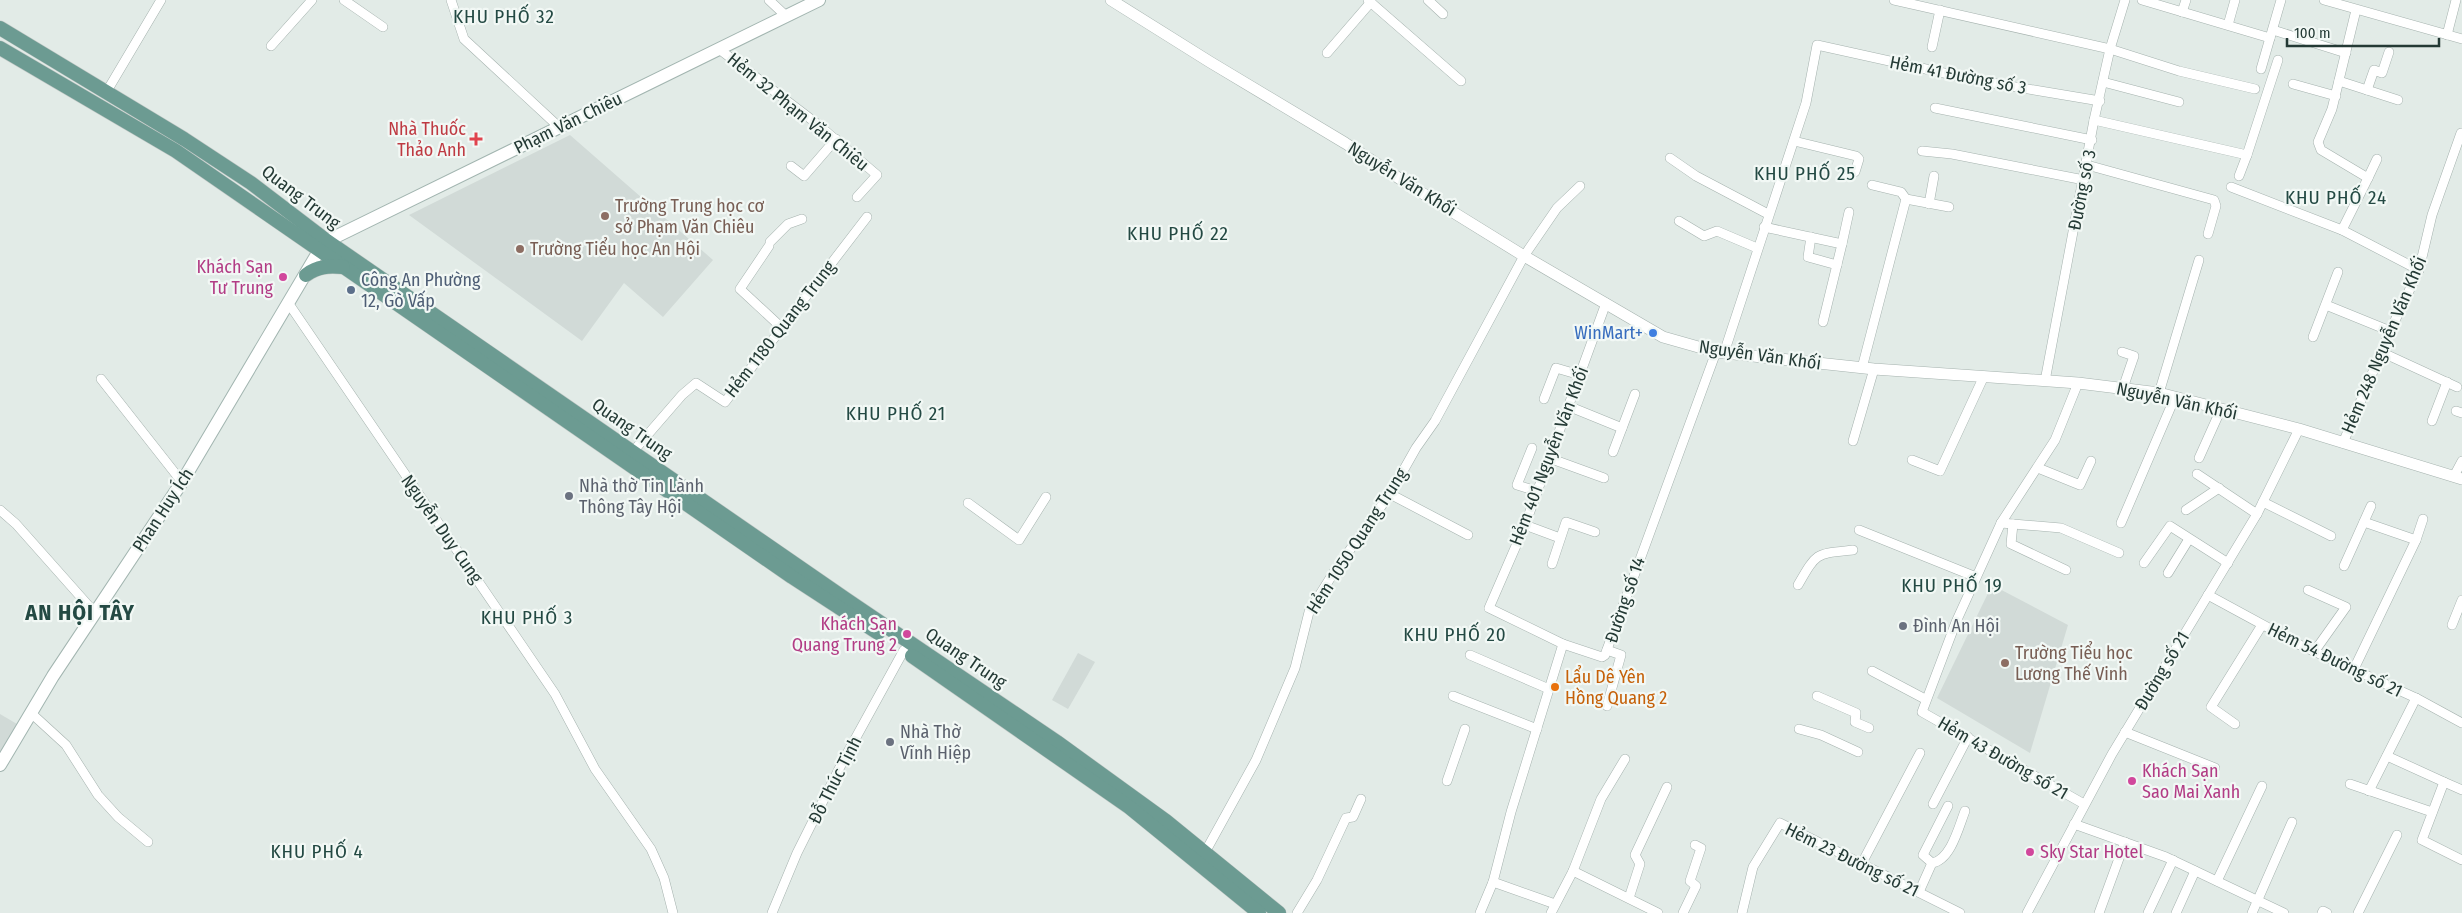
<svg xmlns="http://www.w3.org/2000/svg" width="2462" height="913" font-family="'Fira Sans Condensed',sans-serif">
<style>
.built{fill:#d1dad7}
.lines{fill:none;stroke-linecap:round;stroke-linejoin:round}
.minor-casing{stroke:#a5b2ae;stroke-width:10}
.tertiary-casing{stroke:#a5b2ae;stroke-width:12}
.secondary-casing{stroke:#a2b5b0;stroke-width:14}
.primary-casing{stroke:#c2c8c6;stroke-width:15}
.minor{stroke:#fff;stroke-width:9}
.tertiary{stroke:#fff;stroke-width:11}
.secondary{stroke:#fff;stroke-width:12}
.primary{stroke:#6c9b92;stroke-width:14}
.health-dot{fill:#e0444e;stroke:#f2f8f5;stroke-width:2}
.education-dot{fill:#8d6e63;stroke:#f2f8f5;stroke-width:2}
.hotel-dot{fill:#d1479c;stroke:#f2f8f5;stroke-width:2}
.service-dot{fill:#5c6f8a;stroke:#f2f8f5;stroke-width:2}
.shop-dot{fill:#3f7fe0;stroke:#f2f8f5;stroke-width:2}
.worship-dot{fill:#6b7280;stroke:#f2f8f5;stroke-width:2}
.food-dot{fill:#e8710a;stroke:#f2f8f5;stroke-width:2}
.labels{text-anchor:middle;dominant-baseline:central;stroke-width:4.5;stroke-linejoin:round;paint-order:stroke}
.street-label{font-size:18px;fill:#243a35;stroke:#f2f8f5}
.health-label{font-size:18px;fill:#be3a42;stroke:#f2f8f5;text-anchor:end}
.education-label{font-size:18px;fill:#785e54;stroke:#f2f8f5;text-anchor:start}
.hotel-label{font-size:18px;fill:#b23c85;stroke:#f2f8f5;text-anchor:end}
.service-label{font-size:18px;fill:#4e5e75;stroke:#f2f8f5;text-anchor:start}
.shop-label{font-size:18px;fill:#366cbe;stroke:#f2f8f5;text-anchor:end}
.worship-label{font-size:18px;fill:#5b616d;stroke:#f2f8f5;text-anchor:start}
.food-label{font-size:18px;fill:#c56008;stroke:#f2f8f5;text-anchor:start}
.neighbourhood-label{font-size:19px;letter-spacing:1px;fill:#234943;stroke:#f2f8f5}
.district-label{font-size:22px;font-weight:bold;letter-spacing:1px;fill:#234943;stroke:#f2f8f5}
</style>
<rect width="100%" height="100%" fill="#e2ebe7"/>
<g class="built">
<polygon points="570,135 713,260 663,317 624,283 582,341 409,215"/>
<polygon points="1992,585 2068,625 2030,753 1937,698"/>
<polygon points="1078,653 1095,662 1068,709 1052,700"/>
<polygon points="0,714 17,724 0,753"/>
</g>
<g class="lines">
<defs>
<g id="minor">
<polyline points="344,0 383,27"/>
<polyline points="451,0 464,39 559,127"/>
<polyline points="769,0 786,16"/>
<polyline points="1368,0 1461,81"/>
<polyline points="1428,0 1443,14"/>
<polyline points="1894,0 2110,49 2179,71 2255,89"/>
<polyline points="2142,0 2270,38"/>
<polyline points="2324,0 2462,39"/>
<polyline points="2182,12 2186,0"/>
<polyline points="2228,25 2235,0"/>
<polyline points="2273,30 2346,53"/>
<polyline points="2447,35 2456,0"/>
<polyline points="271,46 312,0"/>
<polyline points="1932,47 1940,10"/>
<polyline points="719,49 816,123 877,175 857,197"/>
<polyline points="1327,53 1371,2"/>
<polyline points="2261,69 2281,0"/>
<polyline points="2339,81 2398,100"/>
<polyline points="2103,82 2179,102"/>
<polyline points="2293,84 2336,96"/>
<polyline points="2367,90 2374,70 2382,73 2389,52"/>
<polyline points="107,91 161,0"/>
<polyline points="1935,108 2092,140"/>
<polyline points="2094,120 2247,155 2278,60"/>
<polyline points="1794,141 1856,156 1859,159 1855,172 1846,176"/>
<polyline points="1922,151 1952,154 2084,180"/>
<polyline points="1670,158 1696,176 1768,214"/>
<polyline points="2087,165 2214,200 2216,206 2208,234"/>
<polyline points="791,166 804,176 836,139"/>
<polyline points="2239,176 2247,155"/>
<polyline points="2368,178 2377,159"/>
<polyline points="2231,187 2342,230 2419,270"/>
<polyline points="1906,199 1949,207"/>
<polyline points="1929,204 1934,176"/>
<polyline points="1679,221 1704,236 1717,231 1757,248"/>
<polyline points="1764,227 1842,244 1823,322"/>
<polyline points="2342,230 2368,178 2321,150 2318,142 2332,109 2356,10"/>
<polyline points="1811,237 1808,257 1837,265"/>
<polyline points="770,242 788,224 802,219"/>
<polyline points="1842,244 1849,212"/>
<polyline points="769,246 740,289 782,328"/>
<polyline points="289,304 555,694 595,769 651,849 664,878 673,913"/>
<polyline points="2326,305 2390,331"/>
<polyline points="2313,337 2338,272"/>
<polyline points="2122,352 2134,356 2123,388"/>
<polyline points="2381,352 2457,387"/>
<polyline points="1724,353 1806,103 1817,45 1980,81 2100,101"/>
<polyline points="1862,368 1906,199 1901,192 1872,185"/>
<polyline points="101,379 182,482"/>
<polyline points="2045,381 2094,120 2110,49 2125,0"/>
<polyline points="2078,383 2055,440 2001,523 1956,622 1922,712 2084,804"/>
<polyline points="2159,393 2199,260"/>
<polyline points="1544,399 1556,368 1580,375"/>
<polyline points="1568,406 1622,428"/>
<polyline points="2456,411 2462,413"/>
<polyline points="2432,421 2447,382"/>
<polyline points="1853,441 1874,369"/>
<polyline points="2343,443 2390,331 2419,270 2432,215 2461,133"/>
<polyline points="1532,448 1517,485 1537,491"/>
<polyline points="1613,452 1635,394"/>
<polyline points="630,455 682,395 696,383 725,402 867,217"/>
<polyline points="1549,458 1604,478"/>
<polyline points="2199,458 2221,409"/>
<polyline points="1912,460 1940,471 1984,376"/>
<polyline points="2038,468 2080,485 2091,461"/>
<polyline points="2197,474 2257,514"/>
<polyline points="2454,476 2462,461"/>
<polyline points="1390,494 1468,535"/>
<polyline points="2263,502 2331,536"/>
<polyline points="968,503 1019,540 1046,497"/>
<polyline points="0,510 16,524 95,613"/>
<polyline points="2186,510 2219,488"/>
<polyline points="2364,522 2416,540"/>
<polyline points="2001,523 2061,528 2119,553"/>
<polyline points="2121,523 2175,397"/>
<polyline points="2013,524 2011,544 2066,570"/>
<polyline points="1525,525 1560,538"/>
<polyline points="1859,530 1976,577"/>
<polyline points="2144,563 2170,526 2228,563"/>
<polyline points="1552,564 1566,522 1595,532"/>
<polyline points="2344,566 2371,506"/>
<polyline points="2168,573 2189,539"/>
<path d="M 1798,585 C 1817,552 1815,554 1853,550"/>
<polyline points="2308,590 2346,607 2314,652"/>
<polyline points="2208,595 2300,645 2416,698 2462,723"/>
<polyline points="2452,625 2462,600"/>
<polyline points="1563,644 1489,608 1525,525 1606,303"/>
<polyline points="1607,650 1621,655 1607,706"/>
<polyline points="1470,655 1549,689"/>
<polyline points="1872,671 1925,699"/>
<polyline points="2353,671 2416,540 2423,519"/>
<polyline points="1453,696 1537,729"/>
<polyline points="1817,696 1856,713 1855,722 1869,728"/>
<polyline points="31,713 66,745 98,795 118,817 148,842"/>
<polyline points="2235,724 2211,707 2262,625"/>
<polyline points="1799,729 1821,735 1858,752"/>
<polyline points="2125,732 2215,768"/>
<polyline points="2387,756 2444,782"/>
<polyline points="1447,781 1465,729"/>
<polyline points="2350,784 2432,812"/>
<polyline points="2462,790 2444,782 2422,840 2462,860"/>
<polyline points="2369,791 2416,698"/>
<polyline points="1933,804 1968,737"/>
<polyline points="2074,824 2166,857 2284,913"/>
<polyline points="1203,856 1256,760 1295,668 1309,612 1334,572 1390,494 1416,448 1435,421 1524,256 1557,208 1580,186"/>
<polyline points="1862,863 1920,753"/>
<polyline points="1932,863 1923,855 1948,806"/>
<polyline points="1573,871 1658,913"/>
<polyline points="2217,881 2262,786"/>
<polyline points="1493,882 1555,904"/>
<path d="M 1919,892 L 1932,863 C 1951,860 1959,826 1965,811"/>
<polyline points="1629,898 1640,864 1635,855 1667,787"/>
<polyline points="772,913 797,853 843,761 904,650"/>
<polyline points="1297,913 1317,880 1346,818 1353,817 1361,799"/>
<polyline points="1480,913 1493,882 1511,812 1563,644 1602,657 1605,655 1716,352"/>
<polyline points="1551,913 1573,871 1601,799 1625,759"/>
<polyline points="1683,913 1696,886 1690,881 1701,848 1695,845"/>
<polyline points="1742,913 1753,867 1780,823 1960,913"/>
<polyline points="2027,913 2112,754 2257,514 2299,429"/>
<polyline points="2099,913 2125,842"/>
<polyline points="2148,913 2173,860"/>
<polyline points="2176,913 2195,871"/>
<polyline points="2252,913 2292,822"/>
<polyline points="2322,913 2323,911 2327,913"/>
<polyline points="2358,913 2397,835"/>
</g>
<polyline id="tertiary" points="1111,0 1210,62 1345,143 1414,188 1524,256 1663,337 1716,352 1874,369 2078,383 2159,393 2299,429 2462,479"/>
<polyline id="secondary" points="0,765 53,676 182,482 319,251 327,241 819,0"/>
<g id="primary">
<polyline points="0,28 184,139 251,183 327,241 847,600 1057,742 1166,821 1279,913"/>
<polyline points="0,48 176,151 792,577 878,633"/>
<path d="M 306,275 C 318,266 328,266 343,267"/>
<polyline points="912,656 1129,807 1259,913"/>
</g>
</defs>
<use href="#minor" class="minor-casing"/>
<use href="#tertiary" class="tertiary-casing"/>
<use href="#secondary" class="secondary-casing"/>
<use href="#primary" class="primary-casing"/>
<use href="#minor" class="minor"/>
<use href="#tertiary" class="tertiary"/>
<use href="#secondary" class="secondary"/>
<use href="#primary" class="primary"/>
</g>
<path class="health-dot" d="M473.5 131.5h5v5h5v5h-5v5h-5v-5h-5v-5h5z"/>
<g class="education-dot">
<circle cx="605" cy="216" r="5"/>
<circle cx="520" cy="249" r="5"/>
<circle cx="2005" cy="663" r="5"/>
</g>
<g class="hotel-dot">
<circle cx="283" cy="277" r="5"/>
<circle cx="907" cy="634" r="5"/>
<circle cx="2132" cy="781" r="5"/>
<circle cx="2030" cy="852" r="5"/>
</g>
<circle class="service-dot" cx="351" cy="290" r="5"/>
<circle class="shop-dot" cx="1653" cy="333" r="5"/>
<g class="worship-dot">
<circle cx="569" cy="496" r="5"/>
<circle cx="1903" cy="626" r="5"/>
<circle cx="890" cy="742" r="5"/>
</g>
<circle class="food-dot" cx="1555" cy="687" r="5"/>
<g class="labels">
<g class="street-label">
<text transform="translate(1958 75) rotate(11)">Hẻm 41 Đường số 3</text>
<text transform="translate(798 112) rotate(39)">Hẻm 32 Phạm Văn Chiêu</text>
<text transform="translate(568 123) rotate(-26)">Phạm Văn Chiêu</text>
<text transform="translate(1402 179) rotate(32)">Nguyễn Văn Khối</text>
<text transform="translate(2082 190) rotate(-79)">Đường số 3</text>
<text transform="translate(301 197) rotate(37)">Quang Trung</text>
<text transform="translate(780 329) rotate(-52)">Hẻm 1180 Quang Trung</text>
<text transform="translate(2384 345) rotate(-67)">Hẻm 248 Nguyễn Văn Khối</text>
<text transform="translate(1760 355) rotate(8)">Nguyễn Văn Khối</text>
<text transform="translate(2177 401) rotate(12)">Nguyễn Văn Khối</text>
<text transform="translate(632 429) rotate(35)">Quang Trung</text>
<text transform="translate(1549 456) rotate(-69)">Hẻm 401 Nguyễn Văn Khối</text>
<text transform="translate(163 510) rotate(-57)">Phan Huy Ích</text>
<text transform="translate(442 529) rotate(55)">Nguyễn Duy Cung</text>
<text transform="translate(1357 541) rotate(-57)">Hẻm 1050 Quang Trung</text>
<text transform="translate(1625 600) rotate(-71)">Đường số 14</text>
<text transform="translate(966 658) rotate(34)">Quang Trung</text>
<text transform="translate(2335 660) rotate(26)">Hẻm 54 Đường số 21</text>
<text transform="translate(2162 671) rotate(-59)">Đường số 21</text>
<text transform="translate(2003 758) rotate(30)">Hẻm 43 Đường số 21</text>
<text transform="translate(835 780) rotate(-63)">Đỗ Thúc Tịnh</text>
<text transform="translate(1852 860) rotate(26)">Hẻm 23 Đường số 21</text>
</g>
<g class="health-label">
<text x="466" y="129">Nhà Thuốc<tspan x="466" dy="21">Thảo Anh</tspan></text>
</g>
<g class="education-label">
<text x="615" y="206">Trường Trung học cơ<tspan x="615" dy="21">sở Phạm Văn Chiêu</tspan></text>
<text x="530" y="249">Trường Tiểu học An Hội</text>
<text x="2015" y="653">Trường Tiểu học<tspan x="2015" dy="21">Lương Thế Vinh</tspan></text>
</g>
<g class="hotel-label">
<text x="273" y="267">Khách Sạn<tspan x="273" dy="21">Tư Trung</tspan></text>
<text x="897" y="624">Khách Sạn<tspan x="897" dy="21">Quang Trung 2</tspan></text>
<text x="2142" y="771" text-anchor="start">Khách Sạn<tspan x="2142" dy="21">Sao Mai Xanh</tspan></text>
<text x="2040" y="852" text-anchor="start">Sky Star Hotel</text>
</g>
<g class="service-label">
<text x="361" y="280">Công An Phường<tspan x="361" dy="21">12, Gò Vấp</tspan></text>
</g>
<g class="shop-label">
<text x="1643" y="333">WinMart+</text>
</g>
<g class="worship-label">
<text x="579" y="486">Nhà thờ Tin Lành<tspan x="579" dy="21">Thông Tây Hội</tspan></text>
<text x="1913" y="626">Đình An Hội</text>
<text x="900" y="732">Nhà Thờ<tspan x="900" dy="21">Vĩnh Hiệp</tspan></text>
</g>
<g class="food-label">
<text x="1565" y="677">Lẩu Dê Yên<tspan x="1565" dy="21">Hồng Quang 2</tspan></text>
</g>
<g class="neighbourhood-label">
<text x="504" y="16">KHU PHỐ 32</text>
<text x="1805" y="173">KHU PHỐ 25</text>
<text x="2336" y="197">KHU PHỐ 24</text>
<text x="1178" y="233">KHU PHỐ 22</text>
<text x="896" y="413">KHU PHỐ 21</text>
<text x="1952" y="585">KHU PHỐ 19</text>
<text x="527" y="617">KHU PHỐ 3</text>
<text x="1455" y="634">KHU PHỐ 20</text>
<text x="317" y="851">KHU PHỐ 4</text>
</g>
<g class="district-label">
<text x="80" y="612">AN HỘI TÂY</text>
</g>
</g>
<path d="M2287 38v8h152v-8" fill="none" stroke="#243a35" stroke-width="2.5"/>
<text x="2294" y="38" font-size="15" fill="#243a35" stroke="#f2f8f5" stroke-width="4" paint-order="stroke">100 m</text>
</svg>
